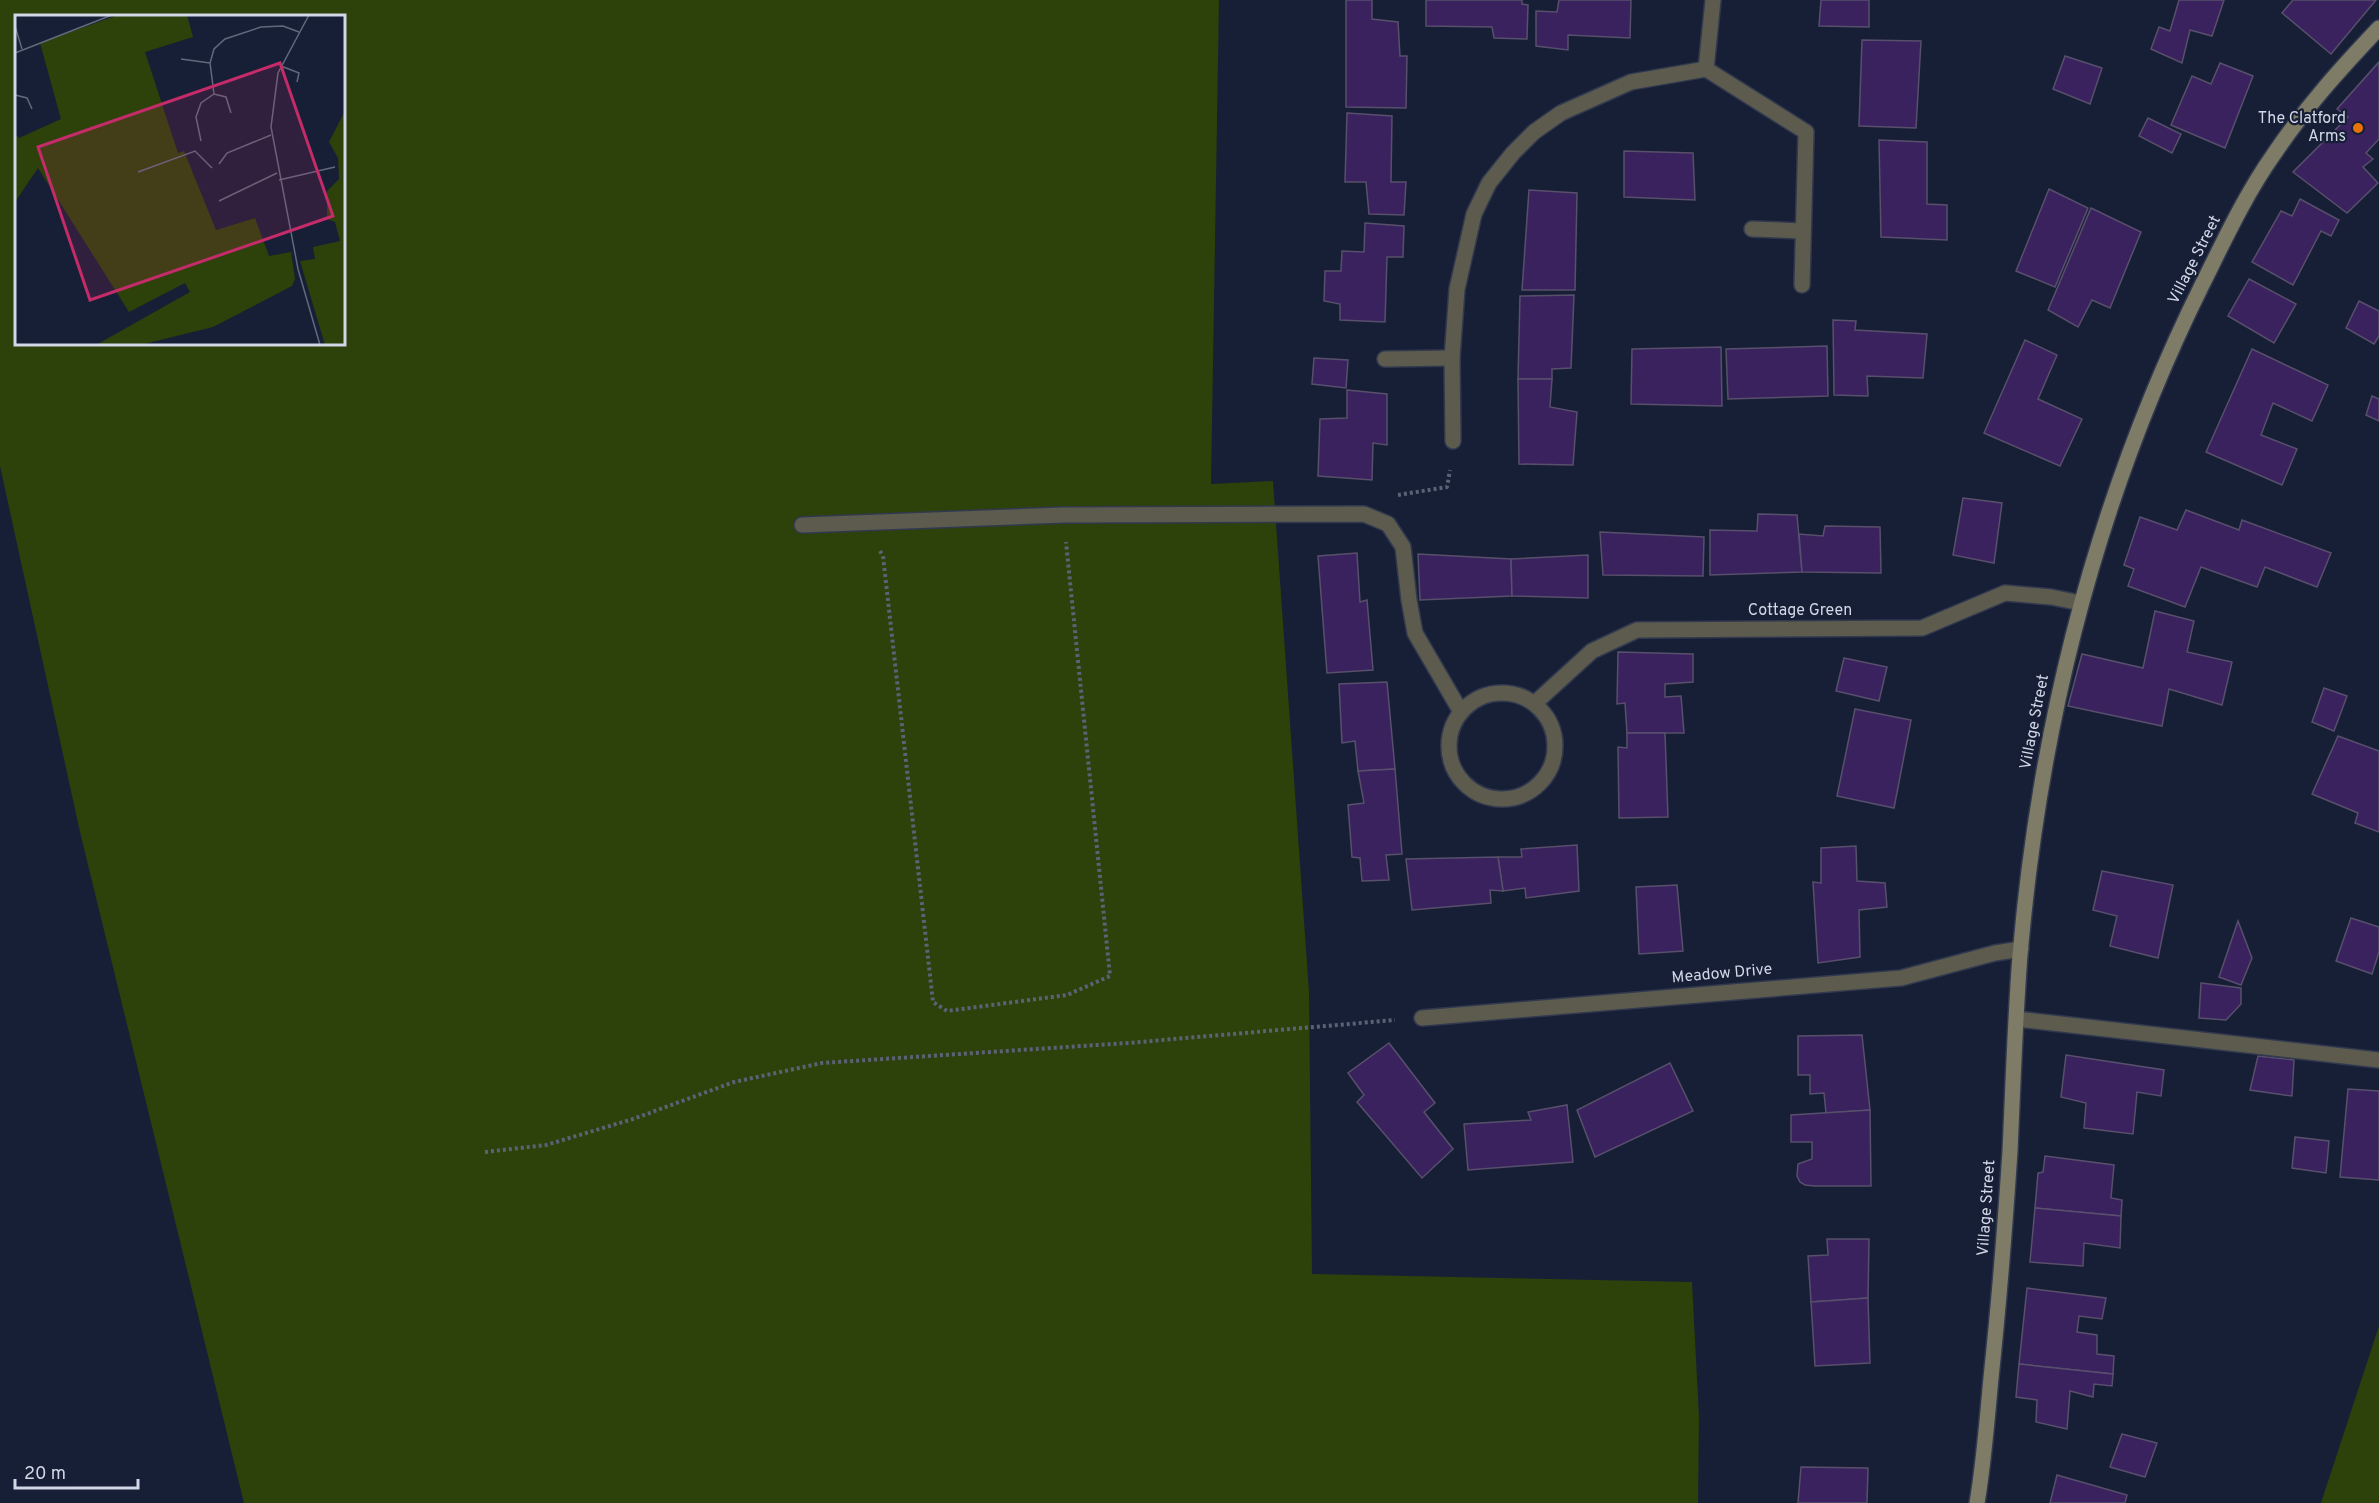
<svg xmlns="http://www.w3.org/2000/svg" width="2379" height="1503" font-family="Overpass,sans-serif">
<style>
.green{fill:#2d410a;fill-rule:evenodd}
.building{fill:#3a225e;stroke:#584f6c;stroke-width:1.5}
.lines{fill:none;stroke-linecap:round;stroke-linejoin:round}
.lane-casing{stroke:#31394f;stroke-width:18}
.street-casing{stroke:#31394f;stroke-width:18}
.secondary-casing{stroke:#31394f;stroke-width:18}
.path{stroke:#5b6276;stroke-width:4;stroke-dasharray:3 3;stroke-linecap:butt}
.lane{stroke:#5c5b4d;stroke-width:15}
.street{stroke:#5c5b4d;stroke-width:15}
.secondary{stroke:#7e7c66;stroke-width:15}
.food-dot{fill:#e8710a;stroke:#171f36;stroke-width:2}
.labels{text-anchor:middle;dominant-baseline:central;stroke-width:4.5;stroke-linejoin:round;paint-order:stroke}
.poi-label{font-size:16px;fill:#d1d7e7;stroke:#171f36;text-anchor:end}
.street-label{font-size:16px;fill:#d1d7e7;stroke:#171f36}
.inset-road{fill:none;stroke:#61697d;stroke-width:1.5}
.view{fill:#c42b69;fill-opacity:0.15;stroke:#c42b69;stroke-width:3}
.inset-edge{fill:none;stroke:#d1d7e7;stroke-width:3}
</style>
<rect width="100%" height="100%" fill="#171f36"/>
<g class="green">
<path d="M 0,0 L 1219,0 L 1211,484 L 1273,481 L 1309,992 L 1312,1274 L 1692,1282 L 1699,1417 L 1698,1503 L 244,1503 L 80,832 L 0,466 ZM 16,16 L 344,16 L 344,344 L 16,344 Z"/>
<polygon points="2379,1326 2379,1503 2321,1503"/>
</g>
<g class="building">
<polygon points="1346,0 1372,0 1372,19 1398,22 1400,56 1407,56 1406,108 1346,107"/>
<polygon points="1426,0 1522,0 1522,4 1528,5 1527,39 1494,38 1492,27 1426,26"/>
<polygon points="1559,0 1631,0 1630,38 1568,35 1568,50 1536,46 1536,11 1557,12"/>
<polygon points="1821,0 1869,0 1869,27 1819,26"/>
<polygon points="2179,0 2224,0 2212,36 2190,30 2182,63 2151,49 2159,27 2170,31"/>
<polygon points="2293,0 2376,0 2331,54 2282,13"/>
<polygon points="1862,40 1921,41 1916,128 1859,126"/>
<polygon points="2065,56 2102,68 2090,104 2053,89"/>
<polygon points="2379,62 2379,139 2366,153 2373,159 2363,167 2378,183 2347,213 2293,172 2348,117 2337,109"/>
<polygon points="2220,63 2253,76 2225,148 2171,125 2192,76 2211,84"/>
<polygon points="1347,113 1392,116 1391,182 1406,182 1404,215 1369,214 1366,182 1345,182"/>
<polygon points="2148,118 2181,134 2172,153 2139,136"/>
<polygon points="1879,140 1927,142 1927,204 1947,205 1947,240 1881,237"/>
<polygon points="1624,151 1693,153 1695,200 1624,197"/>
<polygon points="2049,189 2088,208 2055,287 2016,271"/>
<polygon points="1529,190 1577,193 1575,290 1522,290"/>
<polygon points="2300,199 2339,220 2331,236 2321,231 2293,285 2252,262 2281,211 2292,216"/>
<polygon points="2091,208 2141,232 2110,308 2092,300 2078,327 2048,310"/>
<polygon points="1365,223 1404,226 1403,257 1387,257 1385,322 1340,320 1340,304 1324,301 1325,271 1341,271 1342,251 1364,252"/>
<polygon points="2249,279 2296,304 2274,343 2228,316"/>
<polygon points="1574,295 1571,368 1552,369 1552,379 1518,379 1520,296"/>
<polygon points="2359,301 2379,311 2379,336 2374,344 2346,328"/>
<polygon points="1833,320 1856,321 1855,330 1927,334 1923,378 1867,376 1868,396 1834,395"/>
<polygon points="2025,340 2057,355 2038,399 2082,419 2060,466 1984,433"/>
<polygon points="1827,346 1828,396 1728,399 1726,349"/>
<polygon points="1721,347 1722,406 1631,404 1632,349"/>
<polygon points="2252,349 2328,385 2312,421 2273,403 2261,435 2297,449 2282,485 2206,452"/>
<polygon points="1314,358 1348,360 1346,388 1312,384"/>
<polygon points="1518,379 1552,379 1550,407 1577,412 1573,465 1519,464"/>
<polygon points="1347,390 1387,394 1387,445 1373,443 1372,480 1318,476 1320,419 1347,418"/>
<polygon points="2372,396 2379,399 2379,421 2366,415"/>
<polygon points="1963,498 2002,503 1994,563 1953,555"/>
<polygon points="2186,510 2239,530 2242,520 2331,553 2317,587 2265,567 2257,587 2201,567 2185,607 2128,586 2134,569 2124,565 2140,517 2177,530"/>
<polygon points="1758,514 1797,515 1802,572 1710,575 1710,530 1757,531"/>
<polygon points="1825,526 1880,527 1881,573 1802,572 1799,534 1823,536"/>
<polygon points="1600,532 1704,537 1703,576 1603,575"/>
<polygon points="1357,553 1360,602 1367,600 1373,670 1327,673 1318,556"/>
<polygon points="1418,554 1511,559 1512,596 1420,600"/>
<polygon points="1588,555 1588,598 1512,596 1511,559"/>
<polygon points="2155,611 2194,621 2187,652 2232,662 2222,705 2169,689 2162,726 2068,706 2082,654 2143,668"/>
<polygon points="1618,652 1693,654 1693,682 1665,684 1665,697 1681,696 1684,733 1627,733 1625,703 1617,704"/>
<polygon points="1844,658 1887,667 1879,701 1836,691"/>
<polygon points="1387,682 1395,769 1358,771 1355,741 1342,743 1339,684"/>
<polygon points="2324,688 2347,696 2334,731 2312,722"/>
<polygon points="1855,709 1911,720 1894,808 1837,796"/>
<polygon points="1627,733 1665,733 1668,817 1619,818 1618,747 1627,748"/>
<polygon points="2338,736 2379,751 2379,832 2355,823 2358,813 2312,794"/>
<polygon points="1395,769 1402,854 1386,855 1389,880 1362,881 1360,858 1352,857 1348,805 1364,803 1358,771"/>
<polygon points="1577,845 1579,891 1526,898 1525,888 1503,891 1498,857 1522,857 1521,849"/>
<polygon points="1856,846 1857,881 1885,883 1887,907 1859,910 1860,957 1818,963 1813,882 1821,883 1821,848"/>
<polygon points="1498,857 1503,891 1490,890 1491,903 1412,910 1406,859"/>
<polygon points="2102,871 2173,885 2158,958 2110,946 2117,916 2093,910"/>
<polygon points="1677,885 1683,951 1639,954 1636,887"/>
<polygon points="2351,918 2379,927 2379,952 2372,974 2336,961"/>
<polygon points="2238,921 2252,958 2241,985 2219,977"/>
<polygon points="2201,983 2241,988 2241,1004 2226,1020 2199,1018"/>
<polygon points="1862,1035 1870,1110 1826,1113 1824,1093 1810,1094 1810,1075 1798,1075 1798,1036"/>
<polygon points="1389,1043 1435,1103 1424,1112 1453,1149 1422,1178 1357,1102 1364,1095 1348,1073"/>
<polygon points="2066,1055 2164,1070 2161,1096 2137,1092 2133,1134 2084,1128 2086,1103 2061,1097"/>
<polygon points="2258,1056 2294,1060 2292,1096 2250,1090"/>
<polygon points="1670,1063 1693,1111 1595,1157 1577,1110"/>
<polygon points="2348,1089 2379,1091 2379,1180 2340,1177"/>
<polygon points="1567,1105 1573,1162 1468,1170 1464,1124 1531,1120 1528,1112"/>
<polygon points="1870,1110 1871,1186 1815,1186 1805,1185 1800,1182 1797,1176 1798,1164 1812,1159 1812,1142 1791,1142 1791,1115"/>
<polygon points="2295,1137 2329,1141 2326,1173 2292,1168"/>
<polygon points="2045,1156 2114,1165 2111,1198 2122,1200 2121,1216 2035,1208 2038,1173 2043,1172"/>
<polygon points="2035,1208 2121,1216 2120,1248 2084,1243 2083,1266 2030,1262"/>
<polygon points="1827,1239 1869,1239 1868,1298 1811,1302 1808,1256 1828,1255"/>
<polygon points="2027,1288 2106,1298 2102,1319 2079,1316 2077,1332 2097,1335 2097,1354 2114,1356 2113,1374 2019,1364"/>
<polygon points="1868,1298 1870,1363 1815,1366 1811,1302"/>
<polygon points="2019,1364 2113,1374 2112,1386 2094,1384 2093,1397 2070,1391 2067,1429 2036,1422 2037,1400 2016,1397"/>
<polygon points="2122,1434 2157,1443 2145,1477 2110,1467"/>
<polygon points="1801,1467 1868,1468 1867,1503 1798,1503"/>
<polygon points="2057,1475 2127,1495 2125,1503 2050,1503"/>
</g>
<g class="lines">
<defs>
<g id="lane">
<polyline points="802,525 1063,515 1364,514 1388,524 1403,547 1409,600 1415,633 1461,712"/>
<polyline points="2017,1019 2379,1060"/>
</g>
<g id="street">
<polyline points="1706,69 1713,0"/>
<polyline points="1752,229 1803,231"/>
<polyline points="1385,359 1452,358"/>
<polyline points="1453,441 1452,358 1457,289 1474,214 1489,183 1513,153 1534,132 1561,113 1631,82 1706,69 1806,132 1802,285"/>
<circle cx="1502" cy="746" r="53"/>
<polyline points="1535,703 1592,651 1637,630 1922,628 2005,593 2051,597 2081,603"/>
<polyline points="1422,1018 1901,978 1995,953 2021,949"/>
</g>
<path id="secondary" d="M 1977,1503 C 1984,1462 1987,1420 1991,1378 C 1999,1303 2005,1227 2010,1151 C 2013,1086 2015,1020 2020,955 C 2040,722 2098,495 2202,285 C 2224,241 2245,195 2274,154 C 2305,108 2341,68 2379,28"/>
</defs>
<use href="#lane" class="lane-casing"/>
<use href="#street" class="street-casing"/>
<use href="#secondary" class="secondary-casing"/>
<g class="path">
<polyline points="1398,495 1447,487 1450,470"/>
<polyline points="880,551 883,556 933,1002 947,1011 1067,995 1110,976 1066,542"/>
<polyline points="485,1152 546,1145 633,1119 734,1082 822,1063 1128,1043 1395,1020"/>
</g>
<use href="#lane" class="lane"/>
<use href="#street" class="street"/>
<use href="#secondary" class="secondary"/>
</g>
<circle class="food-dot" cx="2358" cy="128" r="6"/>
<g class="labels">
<g class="poi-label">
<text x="2346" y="119">The Clatford<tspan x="2346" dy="18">Arms</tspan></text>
</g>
<g class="street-label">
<text transform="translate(2195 260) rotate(-63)">Village Street</text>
<text x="1800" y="611">Cottage Green</text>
<text transform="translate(2035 722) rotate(-79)">Village Street</text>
<text transform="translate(1722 974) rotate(-5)">Meadow Drive</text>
<text transform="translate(1987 1208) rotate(-86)">Village Street</text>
</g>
</g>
<g transform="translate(15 15)">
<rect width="330" height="330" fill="#171f36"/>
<path d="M 103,0 L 172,0 L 178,22 L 130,37 L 163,138 L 169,136 L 201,215 L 240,203 L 254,241 L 276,237 L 280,264 L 277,271 L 198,312 L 125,330 L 81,330 L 175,277 L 170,268 L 114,297 L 23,153 L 0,187 L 0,119 L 4,123 L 46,104 L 25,28 ZM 330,96 L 330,330 L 310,330 L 285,246 L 300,244 L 298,232 L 325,226 L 320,207 L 312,204 L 312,176 L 324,164 L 323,143 L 314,127 Z" fill="#2d410a"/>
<path class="inset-road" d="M 294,0 L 263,58 L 256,112 L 283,254 L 305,330M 0,11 L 7,34M 0,38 L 97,0M 166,44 L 195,48M 266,51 L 284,58 L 282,67M 199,79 L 195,48 L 199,34 L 210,24 L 246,12 L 268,11 L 284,17M 0,80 L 12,83 L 17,94M 186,126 L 181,102 L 186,88 L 199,79 L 211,82 L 216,98M 204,149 L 212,138 L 256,120M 123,157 L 180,136 L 197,153M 264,165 L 320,152M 204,186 L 262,158"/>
<path class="view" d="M 265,48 L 318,201 L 75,285 L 23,132 Z"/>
<rect width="330" height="330" class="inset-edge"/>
</g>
<path d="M15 1479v9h123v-9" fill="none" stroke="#d1d7e7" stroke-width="3"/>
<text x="24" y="1479" font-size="18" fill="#d1d7e7" stroke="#171f36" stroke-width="4.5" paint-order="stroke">20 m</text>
</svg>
